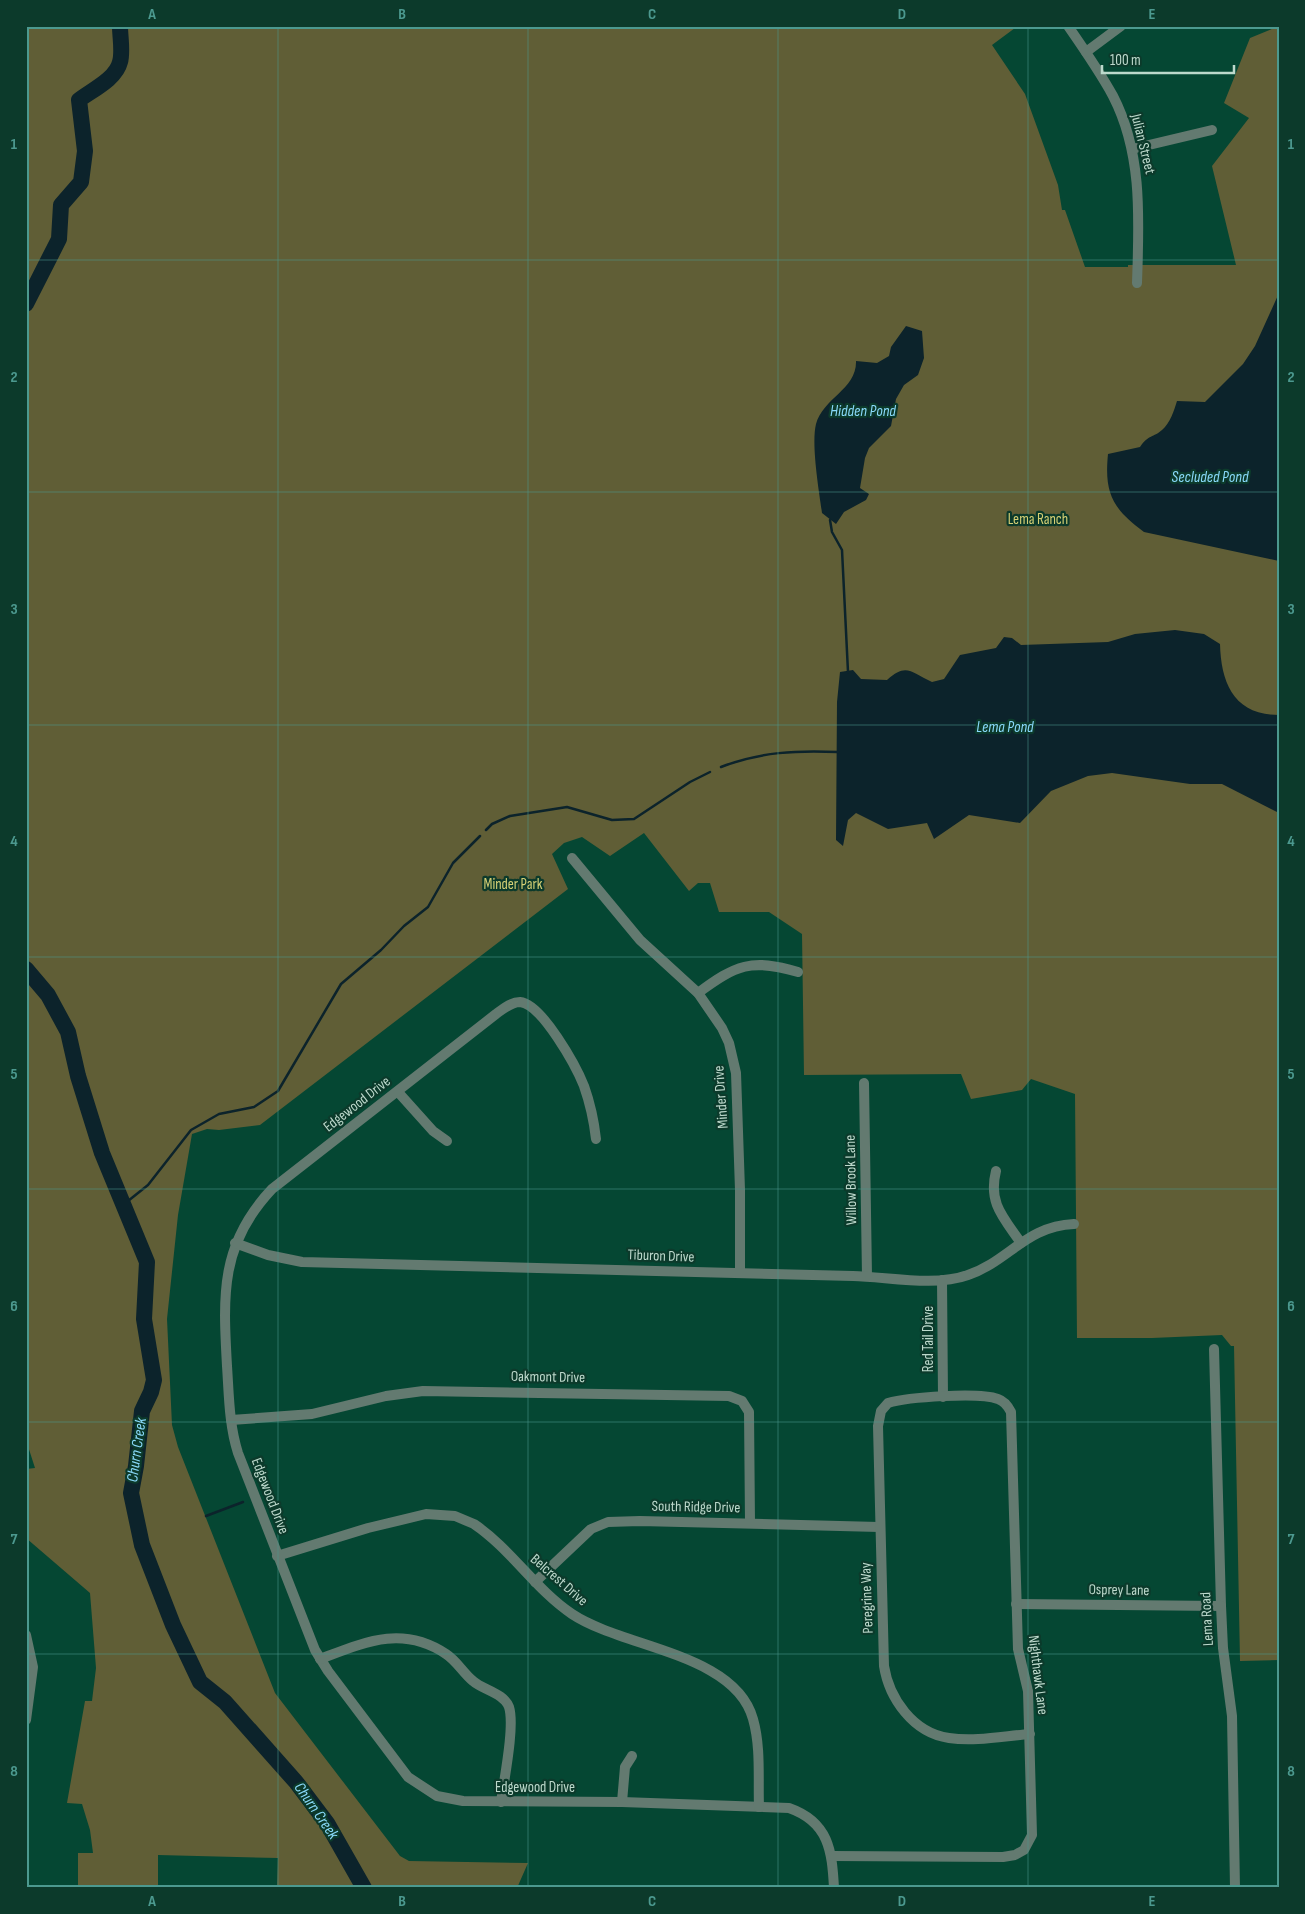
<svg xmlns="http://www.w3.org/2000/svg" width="1305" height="1914" font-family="'Sofia Sans Condensed',sans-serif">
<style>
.green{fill:#605e36}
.water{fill:#0c232b}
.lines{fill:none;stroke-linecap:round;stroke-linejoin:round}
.stream{stroke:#0c232b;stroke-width:2.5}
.river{stroke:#0c232b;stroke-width:16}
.minor{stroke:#637a70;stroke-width:10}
.grid{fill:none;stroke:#4c998f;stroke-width:1;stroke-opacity:0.55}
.labels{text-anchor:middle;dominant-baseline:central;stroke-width:4.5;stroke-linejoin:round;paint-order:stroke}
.street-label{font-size:15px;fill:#bdd9cc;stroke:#0c3a2b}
.park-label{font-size:15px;fill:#d5d075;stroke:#0c3a2b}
.water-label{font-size:16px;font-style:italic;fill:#89d9f9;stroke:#0c3a2b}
.neatline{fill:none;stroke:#4c998f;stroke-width:2}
.grid-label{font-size:16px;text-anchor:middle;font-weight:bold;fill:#4c998f}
</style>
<rect width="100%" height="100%" fill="#054733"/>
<polygon class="green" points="26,26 1014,26 1015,28 992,45 1025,94 1058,185 1062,210 1065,210 1085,267 1128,267 1128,265 1236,265 1212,166 1249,118 1224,103 1250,38 1279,26 1279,1660 1240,1661 1234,1346 1231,1346 1222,1335 1152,1338 1077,1338 1075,1094 1031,1079 1022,1090 971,1099 961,1074 804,1075 802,934 769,912 719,912 710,883 698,883 689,891 644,833 610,856 582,837 564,843 552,854 568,889 260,1125 219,1130 207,1129 192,1134 178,1215 167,1319 172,1425 178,1447 275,1693 400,1856 409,1861 528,1863 517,1888 277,1888 278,1858 158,1855 158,1888 78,1888 78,1853 93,1853 90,1830 82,1804 67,1803 85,1701 92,1701 96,1668 90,1593 26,1538 26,1469 35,1468 26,1440"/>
<g class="water">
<path d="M 1279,293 L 1279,561 L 1144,532 C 1113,509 1104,494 1108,454 L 1140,447 C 1149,434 1153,438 1162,430 C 1170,423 1174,411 1177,401 L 1205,402 L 1243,364 L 1255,346 Z"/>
<path d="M 906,326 L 922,331 L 924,358 L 918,375 L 904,385 L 896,399 L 891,426 L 869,448 L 865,458 L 860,488 L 869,494 L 866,500 L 844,512 L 836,524 L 822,513 C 819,491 811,444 816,424 C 823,398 857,389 856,361 L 877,363 L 889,356 L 891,347 Z"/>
<path d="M 1175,630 L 1204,634 L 1220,644 C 1221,683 1234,715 1279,715 L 1279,813 L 1222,784 L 1190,784 L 1112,773 L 1088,776 L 1051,791 L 1020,823 L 969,815 L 934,839 L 927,823 L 888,829 L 856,813 L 848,820 L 843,846 L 836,840 L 837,702 L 840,672 L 853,670 L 861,679 L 887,680 C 907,662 911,673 932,682 L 944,679 L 960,655 L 996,648 L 1004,637 L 1012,638 L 1021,645 L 1108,642 L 1135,634 Z"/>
</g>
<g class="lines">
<g class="stream">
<polyline points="830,520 832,532 842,550 848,672"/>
<path d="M 721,767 C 760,752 797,750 838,752"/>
<polyline points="486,830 492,824 510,816 567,807 612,820 634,819 690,782 710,772"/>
<polyline points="123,1205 148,1185 191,1130 219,1114 254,1107 278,1091 341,984 381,950 404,926 428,907 453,863 480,836"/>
<polyline points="206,1516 243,1502"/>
</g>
<g class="river">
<path d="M 26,304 L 59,239 L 61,205 L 81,182 L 85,151 L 79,100 C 92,90 116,79 120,62 C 123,52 120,37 120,26"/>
<polyline points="26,969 48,995 68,1032 78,1076 102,1153 147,1262 144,1319 154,1380 151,1392 142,1411 136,1466 131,1493 142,1545 173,1625 200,1682 225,1702 296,1782 327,1823 364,1888"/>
</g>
<g class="minor">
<path d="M 1068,26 C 1084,49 1100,72 1113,96 C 1143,154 1139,220 1137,283"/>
<polyline points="1086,52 1121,26"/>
<polyline points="1132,149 1212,130"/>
<polyline points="572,858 640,940 698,993 722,1028 729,1043 736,1073 740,1190 740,1273"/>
<path d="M 698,993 C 736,965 751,958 798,972"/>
<polyline points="864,1083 867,1276"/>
<polyline points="398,1092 433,1131 447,1141"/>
<path d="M 596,1139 C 594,1121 590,1103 584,1086 C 576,1066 542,1004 520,1002 C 511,1002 503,1009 496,1014 L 272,1189 C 220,1244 223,1295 227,1366 C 229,1395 229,1425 238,1453 L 315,1650 L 328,1671 L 408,1777 L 437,1796 L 463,1801 L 622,1802 L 789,1808 C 829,1822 832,1851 834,1888"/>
<path d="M 996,1171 C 988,1203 1003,1217 1021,1243"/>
<path d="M 235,1243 L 268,1255 L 302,1262 L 853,1276 C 889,1277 935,1287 968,1275 C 1009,1261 1026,1226 1074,1224"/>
<polyline points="942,1280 943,1397"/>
<polyline points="1214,1349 1221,1606 1223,1648 1232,1716 1235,1888"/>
<polyline points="231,1420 312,1414 386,1396 423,1391 729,1396 742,1401 749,1412 750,1523"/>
<path d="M 277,1556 L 368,1528 L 426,1514 L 455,1516 L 474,1524 C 511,1549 535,1589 572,1614 C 623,1648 735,1653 753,1719 C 761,1747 758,1778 759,1807"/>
<polyline points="535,1582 591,1529 608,1522 640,1521 879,1527"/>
<polyline points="1016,1604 1221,1606"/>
<polyline points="26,1635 33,1667 26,1720"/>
<path d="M 320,1659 C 365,1642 402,1625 446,1654 C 457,1661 463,1673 473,1681 C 483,1690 504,1693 509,1707 C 515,1726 504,1780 501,1802"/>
<polyline points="622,1802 625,1767 632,1756"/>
<path d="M 832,1856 L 1003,1857 L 1015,1855 L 1024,1850 L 1032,1835 L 1028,1691 L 1018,1649 L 1011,1412 C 1008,1406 1004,1401 998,1399 C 979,1392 908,1397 888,1403 L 881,1411 L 878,1426 L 884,1666 C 889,1698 913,1733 949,1738 C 975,1742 1004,1736 1030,1734"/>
</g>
</g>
<path class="grid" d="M 278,26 L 278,1888M 528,26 L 528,1888M 778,26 L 778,1888M 1028,26 L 1028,1888M 26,260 L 1279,260M 26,492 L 1279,492M 26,725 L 1279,725M 26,957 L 1279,957M 26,1189 L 1279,1189M 26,1422 L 1279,1422M 26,1654 L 1279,1654"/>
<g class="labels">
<g class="street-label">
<text transform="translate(1143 144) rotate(76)">Julian Street</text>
<text transform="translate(721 1097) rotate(-94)">Minder Drive</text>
<text transform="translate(357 1104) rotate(-38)">Edgewood Drive</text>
<text transform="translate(851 1180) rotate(-91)">Willow Brook Lane</text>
<text transform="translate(661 1256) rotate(2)">Tiburon Drive</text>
<text transform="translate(928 1339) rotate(-90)">Red Tail Drive</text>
<text transform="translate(548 1377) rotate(1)">Oakmont Drive</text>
<text transform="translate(270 1496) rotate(69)">Edgewood Drive</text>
<text transform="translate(696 1507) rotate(1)">South Ridge Drive</text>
<text transform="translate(559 1580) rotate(41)">Belcrest Drive</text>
<text transform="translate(1119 1590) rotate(1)">Osprey Lane</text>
<text transform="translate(867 1598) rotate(-92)">Peregrine Way</text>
<text transform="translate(1207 1619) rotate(-93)">Lema Road</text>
<text transform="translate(1038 1675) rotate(83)">Nighthawk Lane</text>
<text x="535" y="1787">Edgewood Drive</text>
</g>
<g class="park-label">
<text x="1038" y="519">Lema Ranch</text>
<text x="513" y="884">Minder Park</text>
</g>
<g class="water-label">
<text x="863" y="411">Hidden Pond</text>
<text x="1210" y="477">Secluded Pond</text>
<text x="1005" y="727">Lema Pond</text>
<text transform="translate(137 1450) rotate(-82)">Churn Creek</text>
<text transform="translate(316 1811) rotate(55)">Churn Creek</text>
</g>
</g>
<rect width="1305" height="1914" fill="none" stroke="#0c3a2b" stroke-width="55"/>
<path d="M1102 65v8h132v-8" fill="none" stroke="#bdd9cc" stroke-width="2.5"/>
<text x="1110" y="65" font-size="15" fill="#bdd9cc" stroke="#0c3a2b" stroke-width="4" paint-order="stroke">100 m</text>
<rect x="28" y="28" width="1250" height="1858" class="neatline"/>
<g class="grid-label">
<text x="152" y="19">A</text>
<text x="402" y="19">B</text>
<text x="652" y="19">C</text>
<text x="902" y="19">D</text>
<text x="1152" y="19">E</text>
<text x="14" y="149">1</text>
<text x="1291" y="149">1</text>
<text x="14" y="382">2</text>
<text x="1291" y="382">2</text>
<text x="14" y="614">3</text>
<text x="1291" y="614">3</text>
<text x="14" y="846">4</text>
<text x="1291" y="846">4</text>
<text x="14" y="1079">5</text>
<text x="1291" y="1079">5</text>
<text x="14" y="1311">6</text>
<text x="1291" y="1311">6</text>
<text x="14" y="1544">7</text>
<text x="1291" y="1544">7</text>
<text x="14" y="1776">8</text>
<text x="1291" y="1776">8</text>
<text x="152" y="1906">A</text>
<text x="402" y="1906">B</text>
<text x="652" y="1906">C</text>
<text x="902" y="1906">D</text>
<text x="1152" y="1906">E</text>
</g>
</svg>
